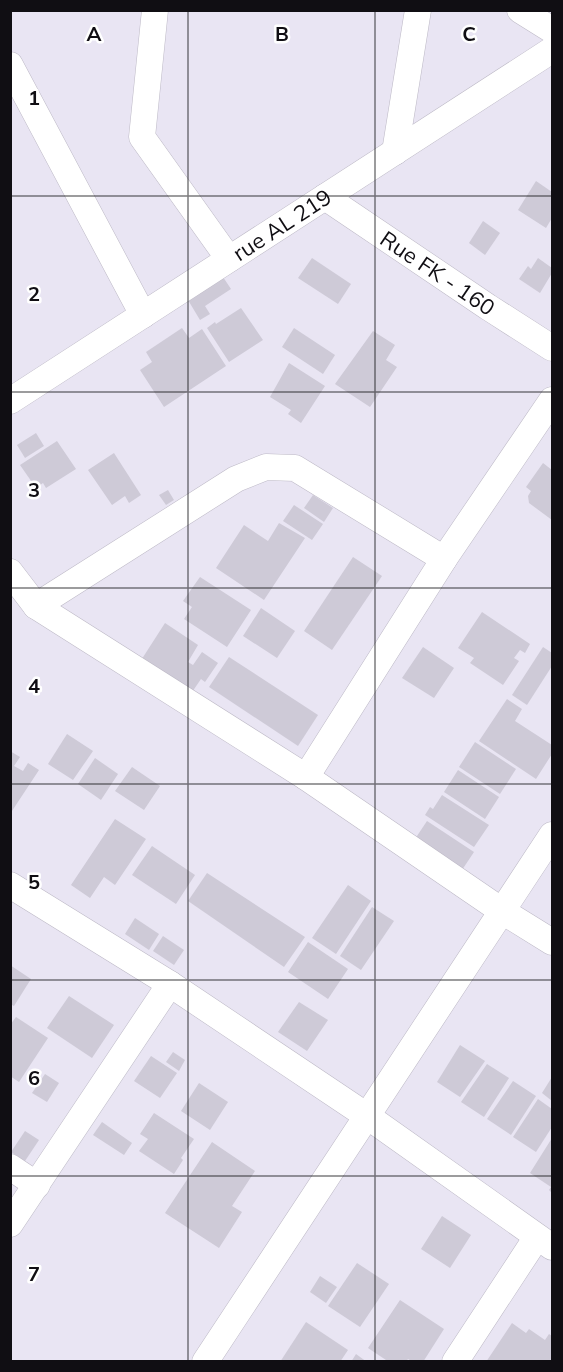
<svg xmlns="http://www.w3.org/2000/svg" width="563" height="1372" font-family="Mulish,sans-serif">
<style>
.building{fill:#cecad7}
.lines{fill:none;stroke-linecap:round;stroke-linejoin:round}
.street-casing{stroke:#bdb9c6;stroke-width:27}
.street{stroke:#fff;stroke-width:26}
.grid{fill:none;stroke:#100e13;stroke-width:1.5;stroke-opacity:0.55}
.labels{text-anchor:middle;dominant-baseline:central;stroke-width:5;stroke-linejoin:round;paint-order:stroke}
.street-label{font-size:22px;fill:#100e13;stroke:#fff}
.grid-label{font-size:20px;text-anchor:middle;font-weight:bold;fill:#100e13;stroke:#fff;stroke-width:5;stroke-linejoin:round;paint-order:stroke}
</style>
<rect width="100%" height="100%" fill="#e9e5f3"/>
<g class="building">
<polygon points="536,181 552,192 552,218 546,228 518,210"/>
<polygon points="483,221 500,233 485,255 469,243"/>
<polygon points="312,258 351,284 338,304 298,278"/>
<polygon points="538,258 552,268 552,273 540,293 519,279 528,266 531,269"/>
<polygon points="223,277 231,289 205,306 210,314 200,320 188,300"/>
<polygon points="241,308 263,340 229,362 207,328 215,322 216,324"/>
<polygon points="182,328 189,338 202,329 226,366 164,407 140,370 152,362 146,352"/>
<polygon points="294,328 335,355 323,374 282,347"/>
<polygon points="373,331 395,345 386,360 397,367 370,407 335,384"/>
<polygon points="289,363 325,386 301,423 288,414 291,410 270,397"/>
<polygon points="36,433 44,446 25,458 17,445"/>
<polygon points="57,441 76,469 46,488 43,483 36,488 20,465"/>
<polygon points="114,453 141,495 129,503 125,496 112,505 88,470"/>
<polygon points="543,463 552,470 552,520 529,503 528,496 531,491 526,487"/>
<polygon points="168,490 174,500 166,505 159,495"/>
<polygon points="313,495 333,508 324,522 304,508"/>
<polygon points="294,505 323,524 312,540 283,521"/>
<polygon points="279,523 305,538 264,600 216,568 244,525 268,541"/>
<polygon points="353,557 382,576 332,650 304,631"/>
<polygon points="200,577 251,610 227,647 184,619 192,607 183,601"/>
<polygon points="261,608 295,631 277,658 243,636"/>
<polygon points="482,612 530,644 525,653 520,650 514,658 519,661 503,685 470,663 474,658 458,648"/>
<polygon points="165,623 198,645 188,662 193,665 202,652 218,663 205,682 201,679 188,698 138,665"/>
<polygon points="423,647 454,668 434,698 402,678"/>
<polygon points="543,647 552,653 552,666 527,705 512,695"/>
<polygon points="229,657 318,715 298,746 209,687"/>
<polygon points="507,699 522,709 515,721 552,745 552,754 536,779 479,741"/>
<polygon points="67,734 93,751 73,780 48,764"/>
<polygon points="475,742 516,769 500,794 459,767"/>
<polygon points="10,751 20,757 14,766 23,771 28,763 39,770 10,814"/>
<polygon points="95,758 118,774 101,800 78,784"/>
<polygon points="132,767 160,786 144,810 115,791"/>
<polygon points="458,770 499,797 485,819 444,792"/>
<polygon points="442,795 489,825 474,847 425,815 430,807 433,809"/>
<polygon points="115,819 146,839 115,885 104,877 90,898 71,885"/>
<polygon points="427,821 474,852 460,873 413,842"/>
<polygon points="152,846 195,875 176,904 132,875"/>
<polygon points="207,873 305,937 284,967 188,901"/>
<polygon points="348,885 371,901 336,954 312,938"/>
<polygon points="372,907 394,921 361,970 340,956"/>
<polygon points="135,918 159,934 149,950 125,934"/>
<polygon points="163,936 184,950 174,965 153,951"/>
<polygon points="308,942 348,969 328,999 288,972"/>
<polygon points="10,965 31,979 14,1006 10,1004"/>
<polygon points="69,996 114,1025 92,1058 47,1028"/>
<polygon points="299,1002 328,1020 307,1051 278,1032"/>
<polygon points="16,1017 48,1038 19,1082 10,1076 10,1025"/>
<polygon points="460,1045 485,1061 460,1097 437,1082"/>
<polygon points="173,1052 185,1060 179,1071 166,1062"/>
<polygon points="151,1056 177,1073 160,1098 134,1081"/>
<polygon points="487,1064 509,1078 484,1117 461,1102"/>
<polygon points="45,1074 59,1083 47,1102 32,1093"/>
<polygon points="552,1077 552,1101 542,1093"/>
<polygon points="513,1081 536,1096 511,1135 487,1119"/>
<polygon points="199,1083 228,1102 210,1130 181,1111"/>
<polygon points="538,1099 552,1109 552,1127 536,1152 513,1137"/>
<polygon points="154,1113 194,1139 181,1158 183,1160 174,1174 139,1151 148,1139 140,1134"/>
<polygon points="102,1122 132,1143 124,1155 93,1135"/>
<polygon points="25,1131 39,1140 25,1161 11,1152"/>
<polygon points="552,1138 552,1193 549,1190 551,1187 530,1173"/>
<polygon points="212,1142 255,1171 232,1206 242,1212 219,1248 165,1213"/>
<polygon points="442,1216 471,1235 450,1268 421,1249"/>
<polygon points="357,1263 389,1284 360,1327 328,1306"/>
<polygon points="320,1276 337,1287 326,1303 310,1292"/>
<polygon points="400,1300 444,1329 423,1362 413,1362 408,1359 406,1362 389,1362 368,1348"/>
<polygon points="306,1322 348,1350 340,1362 280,1362"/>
<polygon points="512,1323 526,1333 529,1329 545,1340 549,1334 552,1336 552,1362 486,1362"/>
<polygon points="356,1354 367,1362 351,1362"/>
</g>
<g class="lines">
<defs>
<g id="street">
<polyline points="155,10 142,137 229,259"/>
<polyline points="520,10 552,30"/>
<polyline points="10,65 143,315"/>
<polyline points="395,152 418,10"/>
<path id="s1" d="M 325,197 L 488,307 L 552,348"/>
<path id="s2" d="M 10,401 L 552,50"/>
<polyline points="10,572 36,606 306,777 502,911 552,942"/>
<polyline points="36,606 236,479 266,467 295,468 444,559"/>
<polyline points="306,777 444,559 552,400"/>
<polyline points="10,885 170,984 367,1116 552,1247"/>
<polyline points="10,1167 37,1185"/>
<polyline points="10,1224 170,984"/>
<polyline points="205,1362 552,835"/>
<polyline points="455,1362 537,1237"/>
</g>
</defs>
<use href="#street" class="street-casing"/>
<use href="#street" class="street"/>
</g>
<path class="grid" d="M 188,10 L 188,1362M 375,10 L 375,1362M 10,196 L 552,196M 10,392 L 552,392M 10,588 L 552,588M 10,784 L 552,784M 10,980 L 552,980M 10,1176 L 552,1176"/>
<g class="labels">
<g class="street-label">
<text stroke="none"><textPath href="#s2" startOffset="324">rue AL 219</textPath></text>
<text stroke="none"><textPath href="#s1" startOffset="136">Rue FK - 160</textPath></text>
</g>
</g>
<g class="grid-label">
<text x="94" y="41">A</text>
<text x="282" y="41">B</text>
<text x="469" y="41">C</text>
<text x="34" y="105">1</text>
<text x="34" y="301">2</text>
<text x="34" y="497">3</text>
<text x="34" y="693">4</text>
<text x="34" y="889">5</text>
<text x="34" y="1085">6</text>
<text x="34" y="1281">7</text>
</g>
<rect width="563" height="1372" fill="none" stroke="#100e13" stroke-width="24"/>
</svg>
